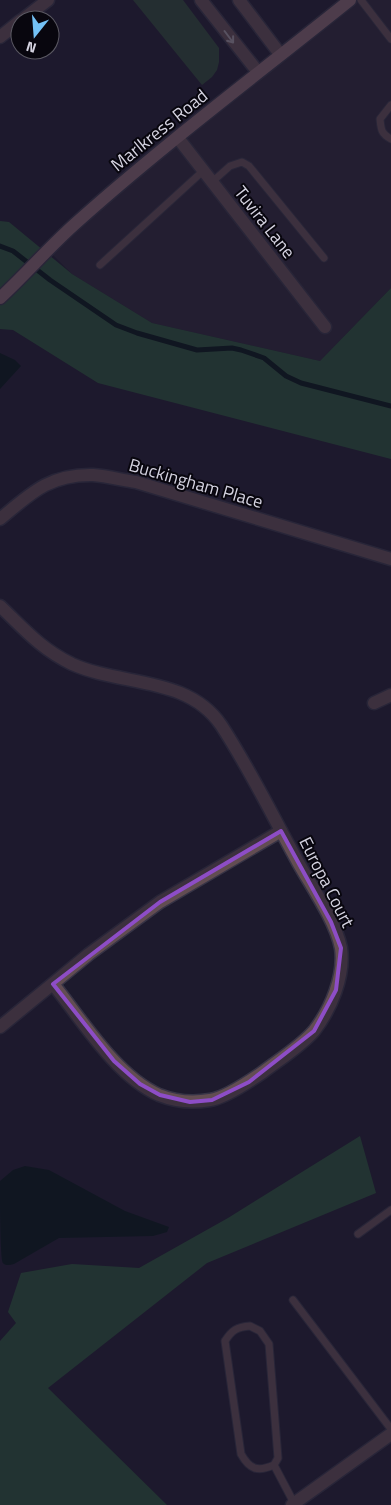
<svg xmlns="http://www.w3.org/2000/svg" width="391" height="1505" font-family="'Titillium Web',sans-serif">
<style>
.industrial{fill:#2a2535}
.green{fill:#2e4736}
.forest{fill:#295338}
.water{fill:#011313}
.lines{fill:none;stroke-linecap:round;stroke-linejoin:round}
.stream{stroke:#011313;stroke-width:5}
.lane-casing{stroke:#373446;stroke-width:9}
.street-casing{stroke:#373446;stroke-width:15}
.secondary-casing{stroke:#373446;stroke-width:15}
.lane{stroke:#624d52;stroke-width:7}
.street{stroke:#624d52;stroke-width:12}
.secondary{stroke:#88676f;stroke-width:12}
.oneway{stroke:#a197a1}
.marked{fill:none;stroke:#8d4dc6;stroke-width:4;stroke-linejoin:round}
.labels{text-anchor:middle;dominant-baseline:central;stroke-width:4;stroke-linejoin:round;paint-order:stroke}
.street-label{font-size:18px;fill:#d5d3e1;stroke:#08060e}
</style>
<rect width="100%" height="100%" fill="#1d1a2d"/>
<polygon class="industrial" points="355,0 391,0 391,288 320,361 152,323 72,274 49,251 156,153"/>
<polygon class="green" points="133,0 183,0 219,48 219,62 217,70 212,77 202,85"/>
<g class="forest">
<polygon points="0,221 9,222 72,274 152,323 320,361 391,288 391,459 98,383 13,330 0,329"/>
<polygon points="360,1136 376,1193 207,1263 48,1388 167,1505 0,1505 0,1341 16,1323 8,1312 21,1273 72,1264 139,1268 228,1218"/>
</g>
<g class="water">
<polygon points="0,353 15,360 21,366 0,389"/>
<path d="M 25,1166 L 49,1170 L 125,1211 L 169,1227 L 167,1232 L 153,1236 L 59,1238 L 14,1264 C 10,1265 5,1266 3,1263 C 0,1259 0,1192 0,1181 L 13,1170 Z"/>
</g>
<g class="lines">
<polyline class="stream" points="0,246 13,251 50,280 116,325 137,333 197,350 232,348 241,350 264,358 286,376 301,383 391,406"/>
<defs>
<g id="lane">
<polyline points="361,0 391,39"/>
<path d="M 391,105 L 380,119 C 381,129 381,134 391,139"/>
<polyline points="212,182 230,166 242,162 249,166 324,258"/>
<polyline points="100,265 203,171"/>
<polyline points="358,1234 391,1210"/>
<polyline points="293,1300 391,1429"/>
<path d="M 250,1326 L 260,1331 L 269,1344 L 278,1458 L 274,1465 C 258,1472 250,1470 241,1454 L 225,1341 C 232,1330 237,1327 250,1326 Z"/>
<polyline points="274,1465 294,1503"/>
</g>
<g id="street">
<polyline points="201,0 258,72"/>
<polyline points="239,0 280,54"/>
<polyline points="22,20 48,0"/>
<polyline points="0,37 20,21"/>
<polyline points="178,138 325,327"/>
<path d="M 0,519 C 31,493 50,474 93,475 C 107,476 122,480 136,482 L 391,559"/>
<path d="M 0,606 C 24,629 41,649 72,664 C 121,686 188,676 221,725 C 250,769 273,817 299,864 C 312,887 336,922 341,948 C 345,976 331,1009 314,1031 C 300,1047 280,1059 263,1072 C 250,1081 225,1098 210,1100 C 193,1103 174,1101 159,1095 C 116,1076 82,1020 53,984"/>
<polyline points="374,703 391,695"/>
<polyline points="0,1027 89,954 160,902 281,831"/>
<polyline points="292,1505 391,1434"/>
</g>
<path id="secondary" d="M 0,298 C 26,274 49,247 76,223 C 163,145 258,74 350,0"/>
</defs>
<use href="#lane" class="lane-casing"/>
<use href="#street" class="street-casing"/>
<use href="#secondary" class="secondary-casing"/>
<use href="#lane" class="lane"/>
<use href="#street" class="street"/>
<use href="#secondary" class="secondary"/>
</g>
<defs><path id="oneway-shaft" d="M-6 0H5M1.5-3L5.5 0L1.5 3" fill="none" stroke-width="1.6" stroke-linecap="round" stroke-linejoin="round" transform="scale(1.25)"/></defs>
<use class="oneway" href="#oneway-shaft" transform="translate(229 37) rotate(53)"/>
<path d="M0 0H391V1505H0ZM 281,831 L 331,922 L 341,948 L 336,990 L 314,1031 L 249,1082 L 212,1100 L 190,1102 L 160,1095 L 140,1084 L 114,1061 L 53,984 L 160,902 Z" fill="#1d1a2d" fill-opacity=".55" fill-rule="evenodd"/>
<path class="marked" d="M 281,831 L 331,922 L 341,948 L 336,990 L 314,1031 L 249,1082 L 212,1100 L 190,1102 L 160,1095 L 140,1084 L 114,1061 L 53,984 L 160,902 Z"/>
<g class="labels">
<g class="street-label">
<text transform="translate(159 130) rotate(-39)">Marlkress Road</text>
<text transform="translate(265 222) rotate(52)">Tuvira Lane</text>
<text transform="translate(196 483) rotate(16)">Buckingham Place</text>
<text transform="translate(327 882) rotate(63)">Europa Court</text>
</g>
</g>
<g transform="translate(35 35) rotate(197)"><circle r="24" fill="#08060e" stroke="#5a5862"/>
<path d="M0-4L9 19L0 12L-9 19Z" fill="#73c1f5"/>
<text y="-8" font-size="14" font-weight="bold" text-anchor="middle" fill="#d5d3e1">N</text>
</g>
</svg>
